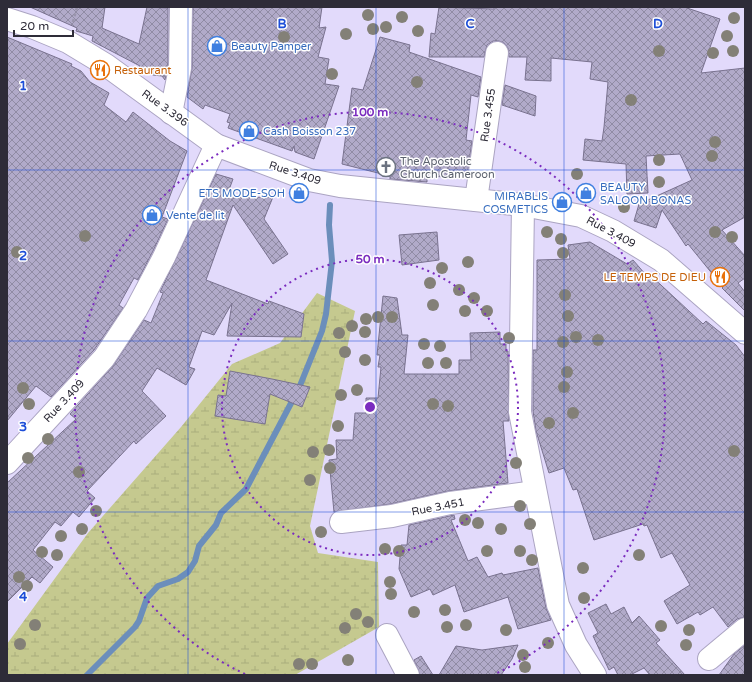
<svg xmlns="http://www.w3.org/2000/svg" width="752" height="682" font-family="'Varela Round',sans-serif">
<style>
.wetland{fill:url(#wetland-marsh)}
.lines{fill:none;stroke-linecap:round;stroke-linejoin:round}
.stream{stroke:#6b8ebb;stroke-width:6}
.building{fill:url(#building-cross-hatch);stroke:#79728f}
.street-casing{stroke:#aba4c2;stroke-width:24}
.path{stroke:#9a95ad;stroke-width:2.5;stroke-dasharray:3 3;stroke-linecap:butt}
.street{stroke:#fff;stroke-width:22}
.tree{fill:#838077}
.grid{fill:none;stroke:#1d4ed8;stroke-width:1;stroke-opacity:0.55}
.ring{fill:none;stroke:#7b2cbf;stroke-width:2;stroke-dasharray:2 4}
.labels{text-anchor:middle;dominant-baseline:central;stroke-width:3;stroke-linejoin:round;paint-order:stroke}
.shop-label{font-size:11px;fill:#366cbe;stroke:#fff;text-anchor:start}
.food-label{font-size:11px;fill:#c56008;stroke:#fff;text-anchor:start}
.street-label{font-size:11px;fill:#2e2c38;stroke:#fff}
.worship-label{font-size:11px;fill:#5b616d;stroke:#fff;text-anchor:start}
.grid-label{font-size:13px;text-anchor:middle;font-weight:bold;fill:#1d4ed8;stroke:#fff;stroke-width:3;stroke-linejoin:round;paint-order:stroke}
.centre{fill:#7b2cbf;stroke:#fff;stroke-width:2}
.ring-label{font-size:12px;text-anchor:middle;font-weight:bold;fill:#7b2cbf;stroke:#fff;stroke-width:3;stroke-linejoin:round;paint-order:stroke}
</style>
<defs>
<pattern id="wetland-marsh" width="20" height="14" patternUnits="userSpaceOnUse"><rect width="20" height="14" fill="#c5c98f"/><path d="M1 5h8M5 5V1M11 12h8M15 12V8" fill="none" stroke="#aaad7c"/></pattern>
<pattern id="building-cross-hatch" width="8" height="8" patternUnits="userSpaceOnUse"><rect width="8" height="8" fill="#b1aac9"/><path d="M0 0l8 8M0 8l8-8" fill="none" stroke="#908ba4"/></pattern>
</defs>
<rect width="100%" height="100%" fill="#e2dafb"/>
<polygon class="wetland" points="317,293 355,311 310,526 318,553 378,562 379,627 295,675 7,675 7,644 88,533 181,427 232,364 280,343"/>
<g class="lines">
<polyline class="stream" points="87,675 135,627 139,621 147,598 158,586 178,579 188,572 195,561 199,546 216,525 221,513 246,489 299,388 322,331 326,314 332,261 329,225 330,205"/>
</g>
<g class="building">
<polygon points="30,7 105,7 102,28 139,44 147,7 168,8 168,67 165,80 162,76 153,75 139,68 140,66 92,41 93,36 76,31 77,28"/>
<polygon points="193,7 322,7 319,28 326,27 318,57 329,59 325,84 339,86 314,159 295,152 294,146 292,151 228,128 230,123 227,122 230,114 205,105 203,109 187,97 192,68"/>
<polygon points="439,7 494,9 494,7 684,7 720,19 701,73 745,68 745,217 722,230 745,256 745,278 738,283 745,292 745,311 722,288 723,287 688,244 686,246 662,210 656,228 634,221 639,204 692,180 680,154 646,156 648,193 627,194 626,164 583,160 585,139 602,141 604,127 608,82 590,79 592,62 551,58 551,81 525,80 527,57 509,57 508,48 504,43 499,41 493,41 487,45 484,57 429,57 431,33 435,34"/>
<polygon points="7,37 72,64 71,66 81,71 90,82 109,93 104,105 126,122 133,112 170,141 187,151 162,217 168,219 153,251 138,280 134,278 119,305 123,308 94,350 51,397 36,386 7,421"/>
<polygon points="380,37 410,45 409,52 481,77 478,97 471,95 466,140 472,141 467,176 427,177 427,182 390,179 390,176 342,164 352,88 363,90"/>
<polygon points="505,85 536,96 535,116 502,105"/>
<polygon points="216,174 233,179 226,198 273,197 264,219 288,254 273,264 233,205 206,280 268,304 269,301 304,314 301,337 227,336 232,303 214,335 202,331 189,367 195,369 186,385 157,368 142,391 166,416 136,444 134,441 87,491 95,498 79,517 73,512 61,526 55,522 33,550 53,567 40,583 32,577 7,602 7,483 76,419 70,414 113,366 144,320 151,323 163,293 160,292"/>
<polygon points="437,232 439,260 402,265 399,235"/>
<polygon points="590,242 627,264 633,260 646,275 648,273 703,324 706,321 736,345 745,357 745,617 737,619 728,627 713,607 700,615 698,612 677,624 664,601 690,585 672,553 661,558 647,525 644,526 643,524 594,540 577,489 573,490 564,468 549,473 536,431 533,411 533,350 537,350 537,260 570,259 568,245"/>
<polygon points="383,296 397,298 402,335 408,335 404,374 459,374 459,360 471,360 470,333 500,332 500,344 506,344 506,352 508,351 509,421 503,421 508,483 448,491 390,504 334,512 329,460 337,459 336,440 353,440 355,413 366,413 366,398 378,398 381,367 378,367 380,355 377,355"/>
<polygon points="230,371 272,379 310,387 302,407 270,394 265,424 215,416 218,395 226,396"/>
<polygon points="454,515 455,519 451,520 468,561 477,557 488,577 502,573 503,575 538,568 546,608 551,620 518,629 508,597 464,612 455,585 433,595 430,589 411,597 399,569 401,545 407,545 409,525"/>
<polygon points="606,604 611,614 624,607 632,623 639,616 660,640 656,643 685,675 650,675 644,668 630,675 618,675 614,667 609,670 593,636 598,633 588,613"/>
<polygon points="518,645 512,659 501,675 439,675 456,646 482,650"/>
<polygon points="745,645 745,675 719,675 734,654"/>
<polygon points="421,656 433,675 420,675 414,660"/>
</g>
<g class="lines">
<defs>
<g id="street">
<polyline points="7,19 32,27 68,42 106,65 216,145 309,180 340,186 523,205 581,216 613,231 661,260 745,333"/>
<polyline points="171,113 180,68 181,7"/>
<polyline points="476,200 497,53"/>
<polyline points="523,205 520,412 558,605 576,645 595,675"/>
<polyline points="7,463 104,358 136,310 164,257 216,145"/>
<polyline points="341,522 392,516 450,503 535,492"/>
<polyline points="387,635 408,675"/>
<polyline points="709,659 745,629"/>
</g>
</defs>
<use href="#street" class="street-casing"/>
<polyline class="path" points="73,22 77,7"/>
<use href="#street" class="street"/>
</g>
<g class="tree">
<circle cx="368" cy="15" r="6"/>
<circle cx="402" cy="17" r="6"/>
<circle cx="734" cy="18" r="6"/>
<circle cx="386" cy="27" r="6"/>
<circle cx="373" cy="29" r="6"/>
<circle cx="418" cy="31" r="6"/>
<circle cx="346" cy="34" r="6"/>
<circle cx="727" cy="36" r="6"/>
<circle cx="284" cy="37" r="6"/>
<circle cx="659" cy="51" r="6"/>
<circle cx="733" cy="51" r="6"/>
<circle cx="713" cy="53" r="6"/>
<circle cx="332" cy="74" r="6"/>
<circle cx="417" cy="82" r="6"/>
<circle cx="631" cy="100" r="6"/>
<circle cx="715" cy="142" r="6"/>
<circle cx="712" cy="156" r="6"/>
<circle cx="659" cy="160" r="6"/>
<circle cx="577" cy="174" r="6"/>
<circle cx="659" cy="182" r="6"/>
<circle cx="624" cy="207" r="6"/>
<circle cx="547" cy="232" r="6"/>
<circle cx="715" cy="232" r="6"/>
<circle cx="85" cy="236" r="6"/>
<circle cx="732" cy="237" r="6"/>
<circle cx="561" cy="239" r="6"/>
<circle cx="17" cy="252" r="6"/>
<circle cx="563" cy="253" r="6"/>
<circle cx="468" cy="262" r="6"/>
<circle cx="442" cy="268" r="6"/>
<circle cx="430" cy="283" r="6"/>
<circle cx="459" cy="290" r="6"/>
<circle cx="565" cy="295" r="6"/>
<circle cx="474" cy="298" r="6"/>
<circle cx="433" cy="305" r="6"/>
<circle cx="465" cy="311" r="6"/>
<circle cx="487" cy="311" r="6"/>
<circle cx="568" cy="316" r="6"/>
<circle cx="378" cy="317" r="6"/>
<circle cx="392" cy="317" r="6"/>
<circle cx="366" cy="319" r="6"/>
<circle cx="352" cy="326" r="6"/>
<circle cx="365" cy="332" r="6"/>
<circle cx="339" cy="333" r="6"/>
<circle cx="576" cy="337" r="6"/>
<circle cx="509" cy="338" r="6"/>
<circle cx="598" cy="340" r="6"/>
<circle cx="563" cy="342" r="6"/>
<circle cx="424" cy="344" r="6"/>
<circle cx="440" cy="346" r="6"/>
<circle cx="345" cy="352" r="6"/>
<circle cx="365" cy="360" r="6"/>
<circle cx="428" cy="363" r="6"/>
<circle cx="446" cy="363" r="6"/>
<circle cx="567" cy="372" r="6"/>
<circle cx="564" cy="387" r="6"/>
<circle cx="23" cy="388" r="6"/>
<circle cx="357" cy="390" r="6"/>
<circle cx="341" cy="395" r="6"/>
<circle cx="29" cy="404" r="6"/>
<circle cx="433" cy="404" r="6"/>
<circle cx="448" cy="406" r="6"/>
<circle cx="573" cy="413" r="6"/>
<circle cx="549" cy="423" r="6"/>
<circle cx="338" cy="426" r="6"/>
<circle cx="48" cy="439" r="6"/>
<circle cx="329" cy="450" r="6"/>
<circle cx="734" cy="451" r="6"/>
<circle cx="313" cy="452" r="6"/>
<circle cx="28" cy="458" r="6"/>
<circle cx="516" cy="463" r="6"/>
<circle cx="330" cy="468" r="6"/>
<circle cx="79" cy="472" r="6"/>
<circle cx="310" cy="480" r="6"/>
<circle cx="520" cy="506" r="6"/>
<circle cx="96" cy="511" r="6"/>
<circle cx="465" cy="520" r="6"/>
<circle cx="478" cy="523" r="6"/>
<circle cx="530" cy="524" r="6"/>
<circle cx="82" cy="529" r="6"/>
<circle cx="501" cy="529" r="6"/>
<circle cx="321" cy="532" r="6"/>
<circle cx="61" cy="536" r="6"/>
<circle cx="385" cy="549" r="6"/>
<circle cx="399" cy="551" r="6"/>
<circle cx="487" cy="551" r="6"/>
<circle cx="520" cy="551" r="6"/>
<circle cx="42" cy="552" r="6"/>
<circle cx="57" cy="555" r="6"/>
<circle cx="639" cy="555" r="6"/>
<circle cx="532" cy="560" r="6"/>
<circle cx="583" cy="568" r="6"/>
<circle cx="19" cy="577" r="6"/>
<circle cx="390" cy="582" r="6"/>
<circle cx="27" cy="586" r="6"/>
<circle cx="391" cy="594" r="6"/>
<circle cx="584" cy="598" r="6"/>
<circle cx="445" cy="610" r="6"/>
<circle cx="414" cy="612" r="6"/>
<circle cx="356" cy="614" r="6"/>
<circle cx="368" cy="622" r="6"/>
<circle cx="35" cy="625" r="6"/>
<circle cx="466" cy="625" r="6"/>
<circle cx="661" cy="626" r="6"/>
<circle cx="447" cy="627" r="6"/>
<circle cx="345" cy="628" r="6"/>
<circle cx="506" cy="630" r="6"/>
<circle cx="689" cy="630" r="6"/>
<circle cx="548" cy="643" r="6"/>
<circle cx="20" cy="644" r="6"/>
<circle cx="686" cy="645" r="6"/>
<circle cx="523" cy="655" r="6"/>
<circle cx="348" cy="660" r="6"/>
<circle cx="299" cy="664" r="6"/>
<circle cx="312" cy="664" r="6"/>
<circle cx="525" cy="667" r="6"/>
</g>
<path class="grid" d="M 188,7 L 188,675M 376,7 L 376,675M 564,7 L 564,675M 7,170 L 745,170M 7,341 L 745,341M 7,512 L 745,512"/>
<g class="ring">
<circle cx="370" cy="407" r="148"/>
<path d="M245 674A295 295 0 1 1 495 674"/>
</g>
<defs>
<symbol id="shop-ring" viewBox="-11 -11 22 22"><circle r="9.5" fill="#fff" stroke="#3f7fe0" stroke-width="1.5"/><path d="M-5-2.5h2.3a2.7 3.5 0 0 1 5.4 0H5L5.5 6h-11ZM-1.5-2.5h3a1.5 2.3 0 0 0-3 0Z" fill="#3f7fe0"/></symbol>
<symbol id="restaurant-ring" viewBox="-11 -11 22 22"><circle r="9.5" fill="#fff" stroke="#e8710a" stroke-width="1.5"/><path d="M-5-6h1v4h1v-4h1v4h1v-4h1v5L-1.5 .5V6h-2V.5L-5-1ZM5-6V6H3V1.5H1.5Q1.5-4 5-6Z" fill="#e8710a"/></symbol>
<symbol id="church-ring" viewBox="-11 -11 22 22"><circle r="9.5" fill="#fff" stroke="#6b7280" stroke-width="1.5"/><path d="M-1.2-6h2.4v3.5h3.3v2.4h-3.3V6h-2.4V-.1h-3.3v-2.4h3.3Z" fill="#6b7280"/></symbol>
</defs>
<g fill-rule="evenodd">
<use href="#shop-ring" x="206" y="35" width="22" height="22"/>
<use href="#restaurant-ring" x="89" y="59" width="22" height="22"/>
<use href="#shop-ring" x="238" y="120" width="22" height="22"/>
<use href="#church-ring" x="375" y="156" width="22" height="22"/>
<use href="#shop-ring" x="288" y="182" width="22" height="22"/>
<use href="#shop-ring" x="575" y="182" width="22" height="22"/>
<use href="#shop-ring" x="551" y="191" width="22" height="22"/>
<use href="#shop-ring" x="141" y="204" width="22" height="22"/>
<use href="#restaurant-ring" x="709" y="266" width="22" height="22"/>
</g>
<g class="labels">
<g class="shop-label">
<text x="231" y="46">Beauty Pamper</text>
<text x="263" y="131">Cash Boisson 237</text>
<text x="600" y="187">BEAUTY<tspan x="600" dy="13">SALOON BONAS</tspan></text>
<text x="285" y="193" text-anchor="end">ETS MODE-SOH</text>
<text x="548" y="196" text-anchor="end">MIRABLIS<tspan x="548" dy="13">COSMETICS</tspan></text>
<text x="166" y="215">Vente de lit</text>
</g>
<g class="food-label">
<text x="114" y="70">Restaurant</text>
<text x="706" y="277" text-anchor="end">LE TEMPS DE DIEU</text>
</g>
<g class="street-label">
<text transform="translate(165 108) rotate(36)">Rue 3.396</text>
<text transform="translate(488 115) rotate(-82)">Rue 3.455</text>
<text transform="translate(295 173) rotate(18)">Rue 3.409</text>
<text transform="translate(611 232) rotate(28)">Rue 3.409</text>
<text transform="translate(64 401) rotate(-47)">Rue 3.409</text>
<text transform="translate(438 507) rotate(-11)">Rue 3.451</text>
</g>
<g class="worship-label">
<text x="400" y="161">The Apostolic<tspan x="400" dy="13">Church Cameroon</tspan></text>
</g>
</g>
<g class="grid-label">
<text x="282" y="28">B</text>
<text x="470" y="28">C</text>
<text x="658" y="28">D</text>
<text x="23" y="90">1</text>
<text x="23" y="260">2</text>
<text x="23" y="431">3</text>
<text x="23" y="601">4</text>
</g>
<circle cx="370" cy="407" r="6" class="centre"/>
<g class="ring-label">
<text x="370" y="116">100 m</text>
<text x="370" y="263">50 m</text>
</g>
<rect width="752" height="682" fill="none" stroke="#2e2c38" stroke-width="16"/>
<path d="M14 30v6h59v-6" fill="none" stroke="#2e2c38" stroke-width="2"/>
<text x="20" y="30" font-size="12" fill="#2e2c38" stroke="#ffffff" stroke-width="3" paint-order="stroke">20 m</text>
</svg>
